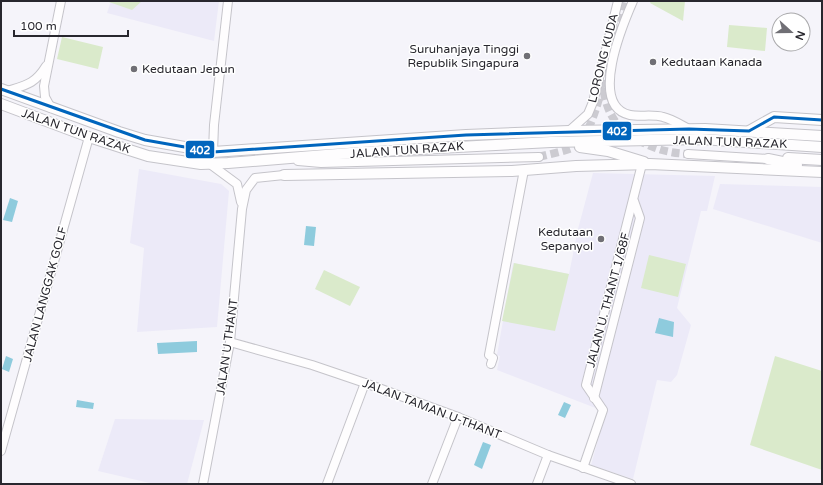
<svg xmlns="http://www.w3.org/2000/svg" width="823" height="485" font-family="'Varela Round',sans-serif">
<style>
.built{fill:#eceaf8}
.green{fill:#daeacb}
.water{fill:#8ecbdd}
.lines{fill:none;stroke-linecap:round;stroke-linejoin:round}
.minor-tunnel{stroke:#cccbd1;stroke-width:8;stroke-dasharray:8 4;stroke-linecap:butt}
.minor-casing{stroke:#c5c4ca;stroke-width:10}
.major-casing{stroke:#c5c4ca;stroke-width:12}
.minor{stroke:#fefdfe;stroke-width:8}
.major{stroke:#fefdfe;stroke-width:10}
.bus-1-casing{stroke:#fff;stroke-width:6}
.bus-1{stroke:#0065bd;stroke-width:3}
.poi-dot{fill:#706f75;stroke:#fff;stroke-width:1.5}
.labels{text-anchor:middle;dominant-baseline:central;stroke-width:3;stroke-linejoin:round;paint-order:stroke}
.poi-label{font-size:12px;fill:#28272e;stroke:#fff;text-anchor:end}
.street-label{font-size:12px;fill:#28272e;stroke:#fff}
.line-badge{stroke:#fff;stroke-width:1.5}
.badge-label{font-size:11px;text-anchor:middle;font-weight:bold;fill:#fff}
</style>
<rect width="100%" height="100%" fill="#f5f4fa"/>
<g class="built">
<polygon points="111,1 219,1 214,41 107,13"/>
<polygon points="139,169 221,184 229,191 217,327 137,332 144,248 130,243"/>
<polygon points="593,173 715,176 707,211 701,211 677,308 691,325 677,375 671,382 657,380 633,479 591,465 606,412 497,370 500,356 497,355 513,263 569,274 578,229"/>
<polygon points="720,184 822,187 822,243 713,209"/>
<polygon points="115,419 204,420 187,484 154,484 98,471"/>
</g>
<g class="green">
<polygon points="106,1 142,1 132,10"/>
<polygon points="651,1 685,1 683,21 650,3"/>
<polygon points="729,25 767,28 765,51 727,47"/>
<polygon points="62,37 103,47 98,69 57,59"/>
<polygon points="649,255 686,264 678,297 641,288"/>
<polygon points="514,263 569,274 555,331 502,321"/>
<polygon points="324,270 360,287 350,306 315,289"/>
<polygon points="775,356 822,371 822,470 750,445"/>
</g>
<g class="water">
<polygon points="10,198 18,201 12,222 3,220"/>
<polygon points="306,226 316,227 314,246 304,245"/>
<polygon points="659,318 674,322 673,337 655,333"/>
<polygon points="197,341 197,352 158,354 157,343"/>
<polygon points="6,356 13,359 9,372 2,369"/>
<polygon points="77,400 94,403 93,409 76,407"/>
<polygon points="564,402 571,405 565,418 558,415"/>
<polygon points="483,442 491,445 482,469 474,465"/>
</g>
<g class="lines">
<g class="minor-tunnel">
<polyline points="613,45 625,1"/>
<path d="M 604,68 C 600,88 607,119 625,131"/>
<path d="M 638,140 C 654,149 669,153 688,154"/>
<path d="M 539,157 C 549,154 562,152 572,148 C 590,139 597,103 603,86"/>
</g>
<defs>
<g id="minor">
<path d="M 633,1 C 623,24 588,106 630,115 C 640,117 653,114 663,117 C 672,119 681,125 689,129"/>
<path d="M 7,91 C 26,85 35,84 46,66"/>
<polyline points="51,108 45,97 44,86 61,1"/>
<polyline points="569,131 588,114 593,102 618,1"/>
<polyline points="213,152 214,125 228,1"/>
<polyline points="688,154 768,159"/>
<polyline points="298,161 321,163 539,157"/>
<polyline points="210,164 237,184 241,202"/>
<polyline points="230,342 312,365 365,383 458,417 548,455 631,484"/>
<polyline points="491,364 493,358 489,355 524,170"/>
<polyline points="594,398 640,218 634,201"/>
<polyline points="1,451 89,137"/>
<polyline points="583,468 603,410 586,385 642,164"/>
<polyline points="203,484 230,342 242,209 246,190 255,178 284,175"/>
<polyline points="327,484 365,383"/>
<polyline points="432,484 458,417"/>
<polyline points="537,484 548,455"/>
</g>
<g id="major">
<polyline points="1,89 119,132 145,140 213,152 466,135 569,131 705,129 822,136"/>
<polyline points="1,104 89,137 148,156 201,164 228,163 363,152 551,142 701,139 822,147"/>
<polyline points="749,131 774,117 822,120"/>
<polyline points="580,147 608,151 644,162"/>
<polyline points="788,158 822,160"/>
<polyline points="768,159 797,165"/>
<polyline points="284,175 512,171 576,166 650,164 822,172"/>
</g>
</defs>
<use href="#minor" class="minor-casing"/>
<use href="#major" class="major-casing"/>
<use href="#minor" class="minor"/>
<use href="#major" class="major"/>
<defs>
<polyline id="bus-1" points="1,89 145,140 213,152 466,135 689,129 749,131 774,117 822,120"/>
</defs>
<use href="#bus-1" class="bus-1-casing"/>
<use href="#bus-1" class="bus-1"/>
</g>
<g class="poi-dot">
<circle cx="527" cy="56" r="4"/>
<circle cx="653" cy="62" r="4"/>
<circle cx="134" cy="69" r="4"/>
<circle cx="601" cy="239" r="4"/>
</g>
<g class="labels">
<g class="poi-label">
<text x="519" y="49">Suruhanjaya Tinggi<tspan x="519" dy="14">Republik Singapura</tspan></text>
<text x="661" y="62" text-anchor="start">Kedutaan Kanada</text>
<text x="142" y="69" text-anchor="start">Kedutaan Jepun</text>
<text x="593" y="232">Kedutaan<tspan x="593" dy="14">Sepanyol</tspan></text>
</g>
<g class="street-label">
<text transform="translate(603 58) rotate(-76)">LORONG KUDA</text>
<text transform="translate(76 131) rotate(19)">JALAN TUN RAZAK</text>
<text transform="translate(730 142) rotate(2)">JALAN TUN RAZAK</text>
<text transform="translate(407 150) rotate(-4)">JALAN TUN RAZAK</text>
<text transform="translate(45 294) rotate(-75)">JALAN LANGGAK GOLF</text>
<text transform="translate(608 300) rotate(-75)">JALAN U. THANT 1/68F</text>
<text transform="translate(227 347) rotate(-82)">JALAN U THANT</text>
<text transform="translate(432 409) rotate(21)">JALAN TAMAN U-THANT</text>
</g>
</g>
<g class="line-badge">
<rect x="602" y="121" width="30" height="20" rx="4" fill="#0065bd"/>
<rect x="185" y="140" width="30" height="19" rx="4" fill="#0065bd"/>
</g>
<g class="badge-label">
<text x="617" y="135">402</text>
<text x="200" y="154">402</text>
</g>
<rect width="823" height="485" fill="none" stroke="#28272e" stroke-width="4"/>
<g transform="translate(791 32) rotate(111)"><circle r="19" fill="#ffffff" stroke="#a9a9ab"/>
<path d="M0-3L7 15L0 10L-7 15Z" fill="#706f75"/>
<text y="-6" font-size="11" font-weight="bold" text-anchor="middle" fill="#28272e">N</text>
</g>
<path d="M14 30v6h114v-6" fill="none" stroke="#28272e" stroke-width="2"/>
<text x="20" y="30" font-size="12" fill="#28272e" stroke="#ffffff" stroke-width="3" paint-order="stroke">100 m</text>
</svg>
